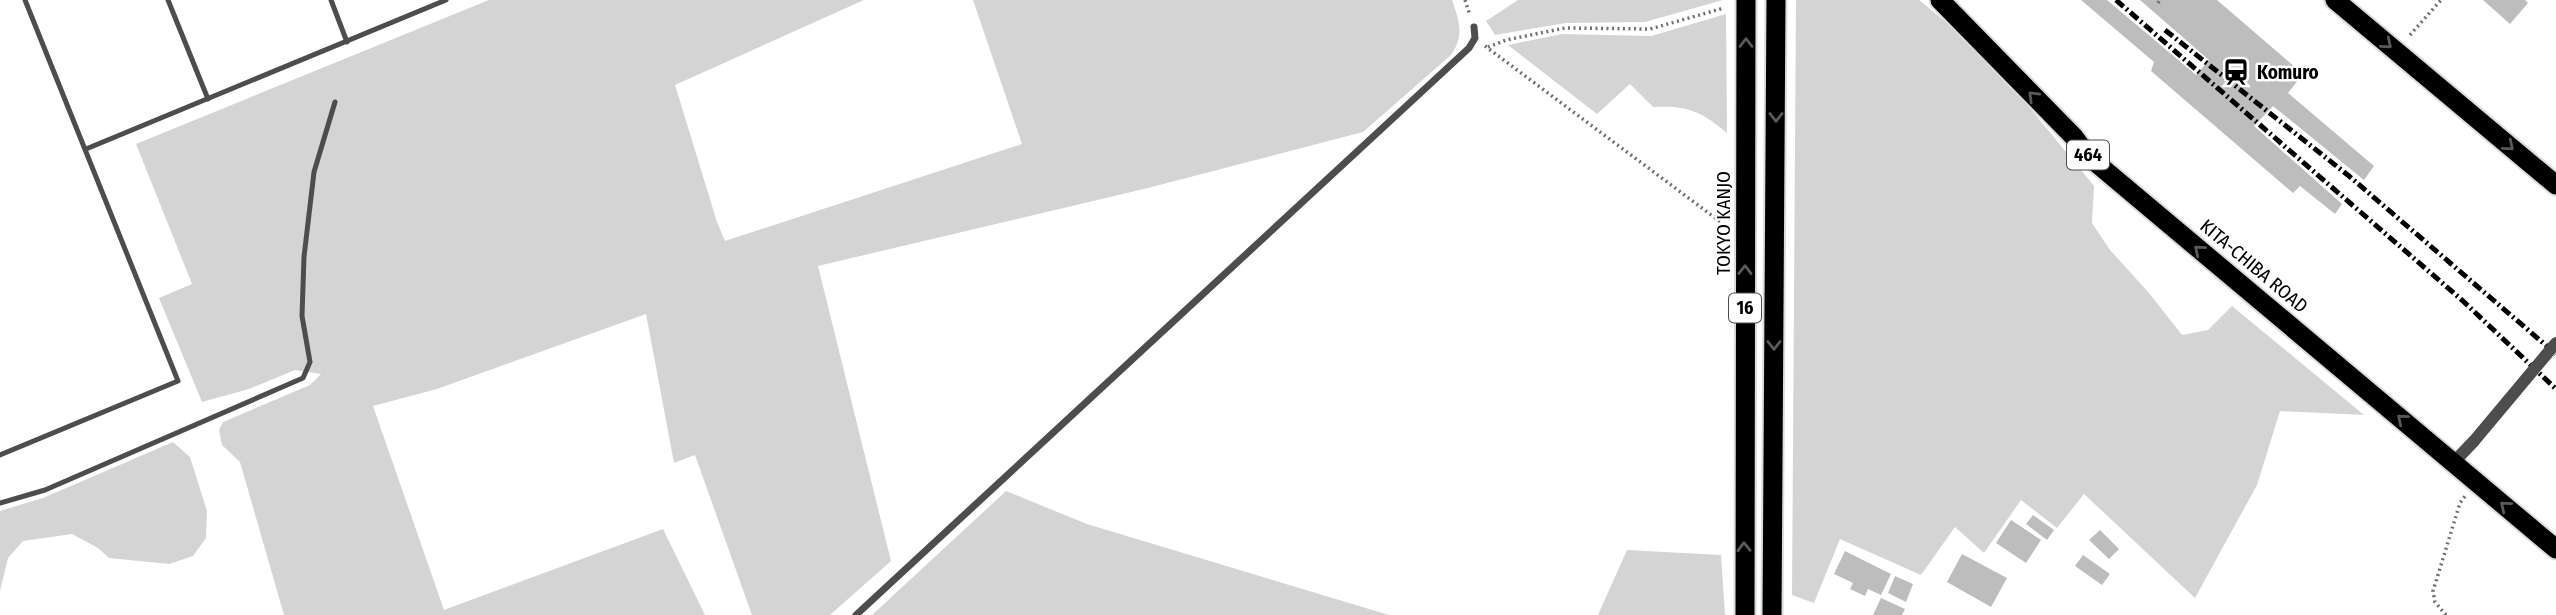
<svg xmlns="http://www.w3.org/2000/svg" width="2556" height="615" font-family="'Fira Sans Condensed',sans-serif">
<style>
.green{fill:#d4d4d4}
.building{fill:#bdbdbd}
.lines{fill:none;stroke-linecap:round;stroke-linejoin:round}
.trunk-casing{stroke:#dbdbdb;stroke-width:23}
.path{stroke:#6f6f6f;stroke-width:3.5;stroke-dasharray:2 3.5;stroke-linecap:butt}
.service{stroke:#4d4d4d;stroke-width:5}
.minor{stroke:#4d4d4d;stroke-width:7}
.tertiary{stroke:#4d4d4d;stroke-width:12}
.trunk{stroke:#000;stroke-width:19}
.rail{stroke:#000;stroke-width:5;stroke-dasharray:10 3.5 2 3.5;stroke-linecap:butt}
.tertiary-bridge{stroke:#4d4d4d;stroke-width:12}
.oneway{stroke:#595959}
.labels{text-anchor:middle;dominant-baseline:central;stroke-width:5;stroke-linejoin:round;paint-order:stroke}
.shield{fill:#fff;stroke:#4c4c4c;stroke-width:2}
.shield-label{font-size:18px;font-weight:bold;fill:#000}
.poi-label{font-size:19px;font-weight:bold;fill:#000;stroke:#fff;text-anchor:start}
.street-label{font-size:19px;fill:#000;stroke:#fff}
</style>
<rect width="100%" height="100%" fill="#fff"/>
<g class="green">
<path d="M 489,0 L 864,0 L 675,85 L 717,222 L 725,241 L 1022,144 L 973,0 L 1452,0 C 1459,21 1465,35 1451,55 L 1363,132 L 1148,188 L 818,266 L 891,561 L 830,615 L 752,615 L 695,455 L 674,463 L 646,314 L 437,389 L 373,406 L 444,610 L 663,529 L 705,615 L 284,615 L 240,462 L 222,445 L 219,430 L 223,422 L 310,385 L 321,374 L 295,370 L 249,389 L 202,402 L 159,298 L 192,284 L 136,144 Z"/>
<polygon points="1518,0 1723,0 1645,22 1566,23 1495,35 1486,21"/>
<polygon points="1796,0 1919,0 1968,40 2011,85 2094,186 2092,223 2110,250 2149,293 2182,335 2208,330 2232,306 2364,415 2280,411 2257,485 2195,598 2084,494 2057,528 2021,500 1984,553 1955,527 1921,575 1840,539 1814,603 1792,595"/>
<path d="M 1726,14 L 1727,133 C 1701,111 1687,105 1653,107 L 1630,84 L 1597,114 L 1508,45 L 1562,34 L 1651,36 Z"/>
<polygon points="173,442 190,457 207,511 206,538 193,556 169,564 109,558 98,548 72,534 23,541 8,558 0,591 0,511 43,498"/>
<polygon points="1006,491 1087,524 1389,615 872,615"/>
<polygon points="1627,550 1721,555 1725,615 1598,615"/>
</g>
<g class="building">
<polygon points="2081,0 2107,0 2196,75 2209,60 2140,0 2217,0 2303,74 2288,93 2374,166 2364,180 2273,106 2254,126 2342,204 2335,214 2300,186 2293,193 2151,71 2154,62"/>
<polygon points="2483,0 2525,0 2528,3 2510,24"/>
<polygon points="2033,515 2054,530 2047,540 2026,524"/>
<polygon points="2011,520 2041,540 2026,563 1996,543"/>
<polygon points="2100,530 2119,549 2109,559 2089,540"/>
<polygon points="1845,551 1891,574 1881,595 1868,589 1865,596 1850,589 1853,583 1834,574"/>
<polygon points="1962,554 2007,578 1991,607 1947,582"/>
<polygon points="2083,555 2110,574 2102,585 2075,566"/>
<polygon points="1895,576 1913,584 1906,602 1888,593"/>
<polygon points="1881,598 1905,609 1902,615 1873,615"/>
</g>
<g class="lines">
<defs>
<g id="trunk">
<polyline points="1940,0 2074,137 2088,156 2556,549"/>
<polyline points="2335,0 2556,185"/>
<polyline points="1745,615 1746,0"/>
<polyline points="1772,615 1776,0"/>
</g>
</defs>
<use href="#trunk" class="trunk-casing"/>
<g class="path">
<polyline points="1465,0 1470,15"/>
<polyline points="2158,3 2160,0"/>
<polyline points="2410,35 2441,0"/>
<polyline points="1485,46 1726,226"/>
<polyline points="1488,47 1506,40 1565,28 1650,29 1724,8"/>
<polyline points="2446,615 2435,602 2433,591 2460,503 2466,495"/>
</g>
<g class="service">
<polyline points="168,0 208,99"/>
<polyline points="331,0 347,42"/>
<polyline points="86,149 446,0"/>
<polyline points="0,455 178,381 25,0"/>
<polyline points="0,503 45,490 303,378 310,362 302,316 304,257 314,172 335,102"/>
</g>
<polyline class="minor" points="856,615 1469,48 1475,38 1474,27"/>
<polyline class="tertiary" points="2454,462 2474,441"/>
<use href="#trunk" class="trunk"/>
<g class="rail">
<polyline points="2116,0 2463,301 2556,389"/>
<polyline points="2165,30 2349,176 2556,354"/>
</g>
<polyline class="tertiary-bridge" points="2474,441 2556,343"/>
</g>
<defs><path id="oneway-chevron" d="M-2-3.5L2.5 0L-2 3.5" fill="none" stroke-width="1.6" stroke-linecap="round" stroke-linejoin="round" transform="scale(1.75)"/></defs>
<g class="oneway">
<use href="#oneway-chevron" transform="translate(1746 43) rotate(-90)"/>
<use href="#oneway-chevron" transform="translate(2387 44) rotate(40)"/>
<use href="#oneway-chevron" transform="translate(2033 96) rotate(-135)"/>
<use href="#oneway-chevron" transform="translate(1776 117) rotate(90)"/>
<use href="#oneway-chevron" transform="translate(2509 146) rotate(40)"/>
<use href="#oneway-chevron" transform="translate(2199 250) rotate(-140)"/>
<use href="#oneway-chevron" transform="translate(1745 270) rotate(-89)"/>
<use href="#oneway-chevron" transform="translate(1774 345) rotate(90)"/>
<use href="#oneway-chevron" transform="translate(2402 419) rotate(-140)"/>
<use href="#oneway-chevron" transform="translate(2505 506) rotate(-140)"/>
<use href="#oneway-chevron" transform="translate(1744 547) rotate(-91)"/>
</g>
<defs>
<symbol id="station-bare" viewBox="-9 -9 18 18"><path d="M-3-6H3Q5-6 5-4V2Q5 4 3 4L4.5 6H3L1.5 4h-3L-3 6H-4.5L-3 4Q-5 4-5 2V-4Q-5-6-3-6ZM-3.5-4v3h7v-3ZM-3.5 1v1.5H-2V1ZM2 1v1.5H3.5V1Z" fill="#000" stroke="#fff" stroke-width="2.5" paint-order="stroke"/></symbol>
</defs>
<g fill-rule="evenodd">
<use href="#station-bare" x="2217" y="53" width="38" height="38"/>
</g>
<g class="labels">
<g class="shield">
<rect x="2067" y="140.5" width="42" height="29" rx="5"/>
<rect x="1729" y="293.5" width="32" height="29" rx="5"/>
</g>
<g class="shield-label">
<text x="2088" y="155">464</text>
<text x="1745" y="308">16</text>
</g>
<g class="poi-label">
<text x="2257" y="72">Komuro</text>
</g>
<g class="street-label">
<text transform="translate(1723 223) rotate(-90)">TOKYO KANJO</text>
<text transform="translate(2254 266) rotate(40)">KITA-CHIBA ROAD</text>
</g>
</g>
</svg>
